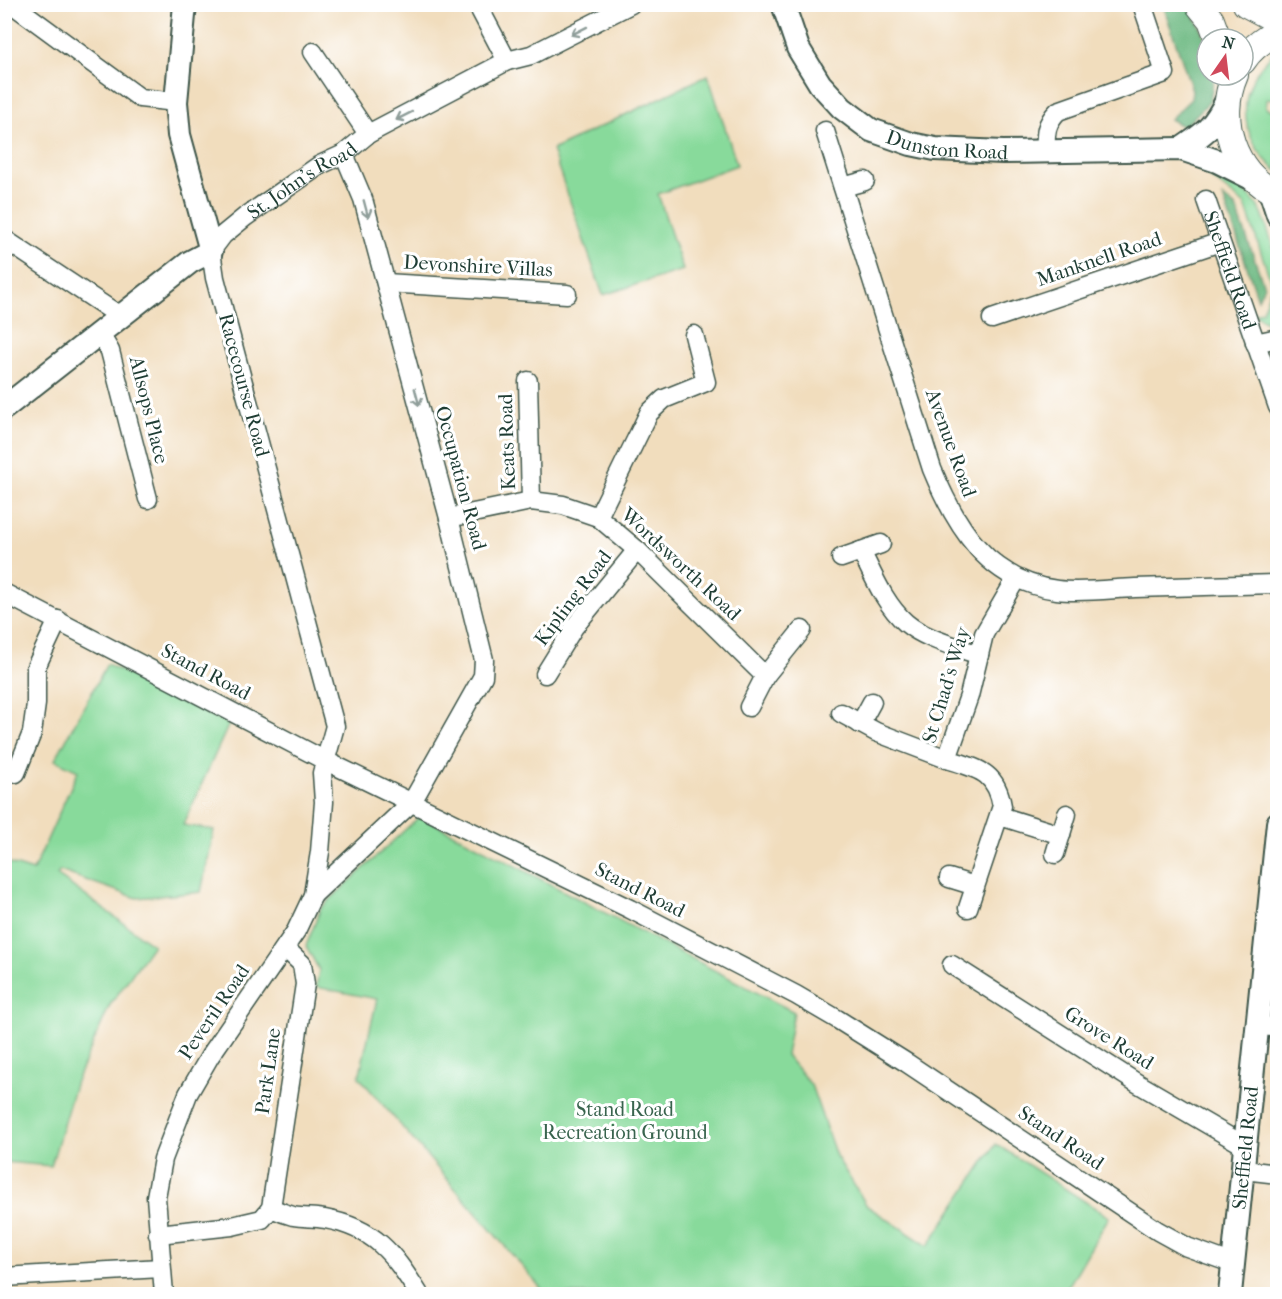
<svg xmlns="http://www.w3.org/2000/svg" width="1282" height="1299" font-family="'IM FELL French Canon',serif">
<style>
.green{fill:#88da9b;stroke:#548c68;stroke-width:1.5}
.forest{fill:#6eba83;stroke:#467c5c;stroke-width:1.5}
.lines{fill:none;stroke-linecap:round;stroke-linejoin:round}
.minor-casing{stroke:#3e5549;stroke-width:21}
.major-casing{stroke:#3e5549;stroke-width:26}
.highway-casing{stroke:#3e5549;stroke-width:28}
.minor{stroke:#fff;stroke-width:18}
.major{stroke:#fff;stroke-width:22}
.highway{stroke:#fff;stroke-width:26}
.oneway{stroke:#8f9e9a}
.labels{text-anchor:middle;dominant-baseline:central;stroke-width:6;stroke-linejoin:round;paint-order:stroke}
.street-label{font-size:20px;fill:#1f3d34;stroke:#fff}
.park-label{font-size:20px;fill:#39644e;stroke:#fff}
</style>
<rect width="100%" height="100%" fill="#fff"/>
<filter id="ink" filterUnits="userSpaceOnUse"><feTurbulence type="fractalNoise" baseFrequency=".0167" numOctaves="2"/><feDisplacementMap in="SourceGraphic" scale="12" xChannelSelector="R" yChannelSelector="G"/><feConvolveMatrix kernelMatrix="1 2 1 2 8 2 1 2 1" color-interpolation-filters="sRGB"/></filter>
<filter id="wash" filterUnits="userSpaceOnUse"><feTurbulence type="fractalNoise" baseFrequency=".008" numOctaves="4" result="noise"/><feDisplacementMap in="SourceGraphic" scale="24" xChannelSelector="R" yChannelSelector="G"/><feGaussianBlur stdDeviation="1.35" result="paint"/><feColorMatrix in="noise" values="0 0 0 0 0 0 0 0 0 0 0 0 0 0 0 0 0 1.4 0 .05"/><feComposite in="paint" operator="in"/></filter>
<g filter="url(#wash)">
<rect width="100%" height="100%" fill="#f1ddbd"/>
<g class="green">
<path d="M 1277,50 L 1277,98 L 1267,99 L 1266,108 L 1277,112 L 1277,171 C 1235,136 1235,84 1277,50 Z"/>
<polygon points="708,75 737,165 658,194 683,270 603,295 552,150"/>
<path d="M 1200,169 C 1222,169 1250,192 1260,210 C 1264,217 1276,254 1277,263 C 1281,282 1277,304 1277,323 L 1268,323 L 1256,315 L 1255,313 L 1262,311 L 1272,285 L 1245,205 Z"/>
<polygon points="107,664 229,724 183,825 214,830 201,892 137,898 60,871 57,875 153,945 110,1005 76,1081 51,1166 5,1162 5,862 33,871 78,771 55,760"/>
<polygon points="420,816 794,1012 786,1055 811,1085 836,1156 867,1206 928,1246 996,1144 1109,1217 1064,1294 546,1294 359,1077 377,999 316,987 319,970 306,946 321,908"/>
</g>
<g class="forest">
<path d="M 1163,5 L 1187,5 C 1207,35 1207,39 1207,75 L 1214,75 L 1210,101 L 1184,127 L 1170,119 L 1191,99 L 1192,90 Z"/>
<polygon points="1223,197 1236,207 1264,286 1258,299"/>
</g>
</g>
<g filter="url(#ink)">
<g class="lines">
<defs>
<g id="minor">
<polyline points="12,4 140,98 176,102"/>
<polyline points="477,4 507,61"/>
<polyline points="313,52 368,134"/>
<path d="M 825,131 L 932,469 C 956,527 988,581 1057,590 C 1081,593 1111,589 1135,588 C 1182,587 1230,585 1278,584"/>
<path d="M 1046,150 C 1045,133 1046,123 1058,111 L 1165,73 L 1142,4"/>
<polyline points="843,187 865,181"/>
<path id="s1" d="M 1206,200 L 1278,407"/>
<polyline points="4,239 120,316"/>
<polyline points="386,283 567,294"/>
<polyline points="992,319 1220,242"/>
<polyline points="100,334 110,351 148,499"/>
<polyline points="1255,343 1278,338"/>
<polyline points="528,381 531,501"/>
<polyline points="598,517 649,413 664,399 706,382 694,335"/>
<polyline points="449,518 531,501 563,505 598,517 637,550 765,676 749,707"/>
<path d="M 861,551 C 873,575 885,605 906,623 C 925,639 955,646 979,655"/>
<polyline points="841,558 881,544"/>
<polyline points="4,593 326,761 630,909 796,995 837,1019 907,1063 1158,1231 1187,1247 1234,1264"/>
<polyline points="545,674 574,627 637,550"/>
<polyline points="765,676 802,630"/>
<polyline points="841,713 876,732 947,759"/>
<polyline points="860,724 872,702"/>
<polyline points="16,773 32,733 36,704 36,667 58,620"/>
<polyline points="1000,816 1061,835"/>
<polyline points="1055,854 1067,814"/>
<polyline points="949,878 975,886"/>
<polyline points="313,895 412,802 483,676 484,660 449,518 363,199 344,154"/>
<path d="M 968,908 L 1002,806 C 996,771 978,769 947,759 L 969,696 L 984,634 L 1016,579"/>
<polyline points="952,965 1137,1083 1245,1146"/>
<polyline points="1257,1025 1278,1028"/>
<polyline points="1244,1170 1278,1174"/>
<polyline points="271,1208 305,984 302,964 285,948"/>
<path d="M 158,1234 L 232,1226 L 262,1219 L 271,1208 C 278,1211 286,1214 293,1216 C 304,1218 315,1217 325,1219 C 375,1228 393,1253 419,1294"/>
<polyline points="4,1277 161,1268"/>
<path id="s2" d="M 164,1294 L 156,1197 L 163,1159 L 188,1094 L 210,1056 L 296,931 L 313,895 L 320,852 L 324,802 L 322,773 L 335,726 L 215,278 L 211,251 L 223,235 L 245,217 L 320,165 L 344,154 L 368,134 L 507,61 L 531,55 L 631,4"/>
</g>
<g id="major">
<path id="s3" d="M 783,4 L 798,48 L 820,84 L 842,108 L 871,130 L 911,144 L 935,149 L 1003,152 L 1181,149 L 1217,161 L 1257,181"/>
<path d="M 1181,149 C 1205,133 1214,127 1227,100"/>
<polyline points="1270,191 1278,215"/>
<polyline points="4,408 190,262 211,251 179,135 176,102 185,4"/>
<path id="s4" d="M 1230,1294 L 1278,823"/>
</g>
<g id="highway">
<polyline points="1198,4 1211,20 1218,39"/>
<polyline points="1246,4 1278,21"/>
<path d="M 1243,61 C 1251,48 1264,39 1278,32"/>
<path d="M 1235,75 C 1216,118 1232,174 1278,194"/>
</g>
</defs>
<use href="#minor" class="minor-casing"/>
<use href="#major" class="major-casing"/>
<use href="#highway" class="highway-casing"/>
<use href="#minor" class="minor"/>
<use href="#major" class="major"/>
<use href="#highway" class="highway"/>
</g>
<defs><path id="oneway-shaft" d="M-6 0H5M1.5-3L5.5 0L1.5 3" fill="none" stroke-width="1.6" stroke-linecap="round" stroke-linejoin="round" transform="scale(1.5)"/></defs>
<g class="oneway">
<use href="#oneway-shaft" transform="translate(579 31) rotate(153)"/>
<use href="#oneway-shaft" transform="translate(404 116) rotate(153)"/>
<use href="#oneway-shaft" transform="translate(366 209) rotate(75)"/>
<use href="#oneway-shaft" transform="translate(417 397) rotate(75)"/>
</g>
</g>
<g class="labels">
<g class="street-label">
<text stroke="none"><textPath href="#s3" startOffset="236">Dunston Road</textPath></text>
<text stroke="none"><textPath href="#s2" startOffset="1220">St. John's Road</textPath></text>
<text transform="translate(1099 259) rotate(-19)">Manknell Road</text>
<text transform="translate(478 266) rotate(3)">Devonshire Villas</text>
<text stroke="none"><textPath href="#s1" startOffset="74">Sheffield Road</textPath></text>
<text transform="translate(244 385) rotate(75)">Racecourse Road</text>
<text transform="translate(149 410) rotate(76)">Allsops Place</text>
<text transform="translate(507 442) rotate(-92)">Keats Road</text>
<text transform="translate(951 443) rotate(70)">Avenue Road</text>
<text transform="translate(461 478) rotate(75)">Occupation Road</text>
<text transform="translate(681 564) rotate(43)">Wordsworth Road</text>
<text transform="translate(573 598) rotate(-53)">Kipling Road</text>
<text transform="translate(206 672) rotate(28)">Stand Road</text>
<text transform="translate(946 685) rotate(-73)">St Chad's Way</text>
<text transform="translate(640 890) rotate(27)">Stand Road</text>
<text transform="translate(214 1012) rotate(-56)">Peveril Road</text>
<text transform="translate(1109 1038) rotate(32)">Grove Road</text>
<text transform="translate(268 1071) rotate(-82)">Park Lane</text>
<text transform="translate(1061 1138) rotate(34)">Stand Road</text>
<text stroke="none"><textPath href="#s4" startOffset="147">Sheffield Road</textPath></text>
</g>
<g class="park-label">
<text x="625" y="1109">Stand Road<tspan x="625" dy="23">Recreation Ground</tspan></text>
</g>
</g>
<rect width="1282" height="1299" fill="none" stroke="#fff" stroke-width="24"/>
<g transform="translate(1225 57) rotate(14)"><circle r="28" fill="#ffffff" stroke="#a5b1ae" stroke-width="1.5"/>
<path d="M0-4.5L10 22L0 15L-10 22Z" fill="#d1495b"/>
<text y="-9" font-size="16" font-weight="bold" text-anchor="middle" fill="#1f3d34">N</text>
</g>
</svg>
